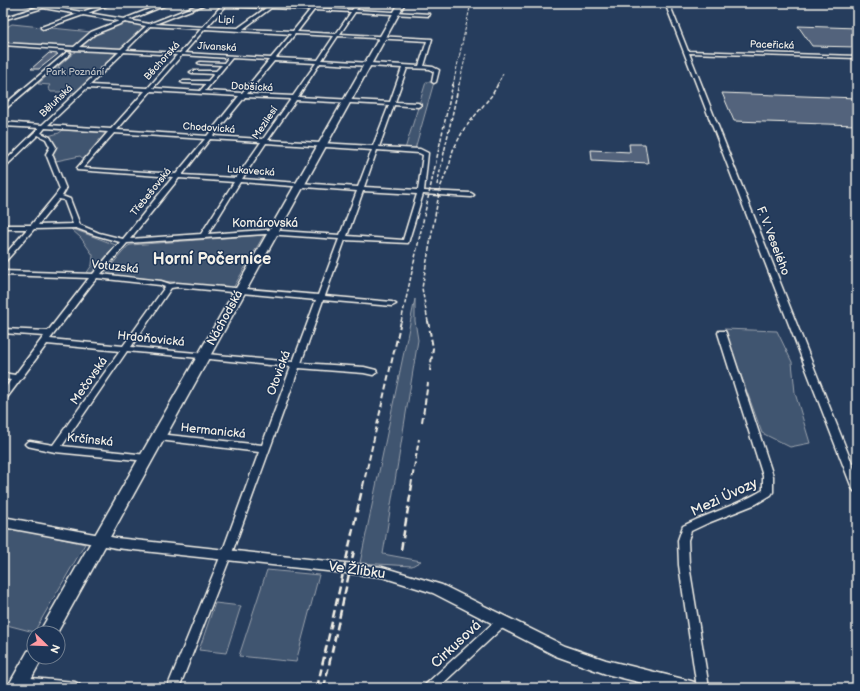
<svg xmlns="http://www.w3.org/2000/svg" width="860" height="691" font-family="'Balsamiq Sans',sans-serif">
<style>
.green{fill:#40546f;stroke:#9aa2ac}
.building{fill:#52647b;stroke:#f4f1e8}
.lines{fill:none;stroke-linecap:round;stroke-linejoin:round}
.minor-casing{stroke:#f4f1e8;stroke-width:3}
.tertiary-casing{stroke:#f4f1e8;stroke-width:3}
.secondary-casing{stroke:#f4f1e8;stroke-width:3}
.minor{fill:#1d3557;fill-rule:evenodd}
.tertiary{fill:#1d3557;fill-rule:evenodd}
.secondary{fill:#1d3557;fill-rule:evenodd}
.rail-far3{stroke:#f4f1e8;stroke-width:1;stroke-dasharray:3.5 1.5;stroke-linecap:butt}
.rail-far2{stroke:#f4f1e8;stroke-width:1.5;stroke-dasharray:4 2;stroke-linecap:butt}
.rail-far1{stroke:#f4f1e8;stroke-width:2;stroke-dasharray:6 3;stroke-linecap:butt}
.rail{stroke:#f4f1e8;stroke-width:2.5;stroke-dasharray:8 4;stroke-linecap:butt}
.labels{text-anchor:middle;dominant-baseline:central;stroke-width:3;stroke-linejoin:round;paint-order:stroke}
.far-street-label{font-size:10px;fill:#f4f1e8;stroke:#1d3557}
.far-park-label{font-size:10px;fill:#bec2c4;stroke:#1d3557}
.street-label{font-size:12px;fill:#f4f1e8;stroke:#1d3557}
.near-street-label{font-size:14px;fill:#f4f1e8;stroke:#1d3557}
.district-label{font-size:16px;font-weight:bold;fill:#f4f1e8;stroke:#1d3557}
</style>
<rect width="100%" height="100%" fill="#263d5d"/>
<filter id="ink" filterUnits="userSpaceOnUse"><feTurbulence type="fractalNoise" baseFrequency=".025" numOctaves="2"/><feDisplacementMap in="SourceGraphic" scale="8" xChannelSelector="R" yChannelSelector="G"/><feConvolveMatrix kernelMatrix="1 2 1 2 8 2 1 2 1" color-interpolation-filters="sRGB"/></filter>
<g filter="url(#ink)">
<g class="green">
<polygon points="120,23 143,25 144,27 120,49 79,47 96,33"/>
<polygon points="12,24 22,25 91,32 74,46 71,47 3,43 3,29"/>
<polygon points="77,50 116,53 76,92 68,94 64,92 51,92 48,88 50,85 38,84 56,68 60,68 58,67"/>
<polygon points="426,82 434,82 415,149 405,149"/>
<path d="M 63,130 L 110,133 L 85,160 L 80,156 L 56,161 L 53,155 C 56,146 54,143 48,136 L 59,133 Z"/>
<polygon points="71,229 73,229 116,245 91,274 86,274 92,265 93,255 81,238"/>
<polygon points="264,235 233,288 103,275 128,246 131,245"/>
<polygon points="415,299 415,321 418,340 383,554 421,561 412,566 360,563"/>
<polygon points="724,329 777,331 792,362 795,393 810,443 790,447 762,433"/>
<polygon points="3,526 85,544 34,632 3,624"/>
<polygon points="267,570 319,575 296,662 239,656"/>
<polygon points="215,603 241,606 226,653 199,650"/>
</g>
<g class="building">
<polygon points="798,26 857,28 857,47 812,46"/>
<polygon points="49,53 58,54 39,69 31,69"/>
<polygon points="722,93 857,98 857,125 734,121"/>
<polygon points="629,144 645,144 648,163 592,160 591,150 630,152"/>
</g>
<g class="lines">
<defs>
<g id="minor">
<path d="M 21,3 L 30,3 L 82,12 L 107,3 L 113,3 L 88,13 L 124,19 L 165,3 L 171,3 L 129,20 L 149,24 L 200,4 L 198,3 L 228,3 L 269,5 L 272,4 L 274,6 L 312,8 L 316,3 L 320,3 L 316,8 L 352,10 L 357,3 L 361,3 L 356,10 L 430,14 L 429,16 L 355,12 L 340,34 L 432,39 L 424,66 L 433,67 L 439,70 L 436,82 L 434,83 L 432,82 L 434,72 L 430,69 L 407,68 L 395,102 L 418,103 L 421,105 L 418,107 L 394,105 L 379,147 L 420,149 L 428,153 L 424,191 L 471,193 L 474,195 L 471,197 L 423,194 L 408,243 L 345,240 L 325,296 L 392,302 L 396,304 L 392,306 L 323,300 L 301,363 L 364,367 L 376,370 L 377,372 L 373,375 L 364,373 L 299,368 L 233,550 L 179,688 L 167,688 L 223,550 L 259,452 L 159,440 L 156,439 L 154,437 L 156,435 L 159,434 L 262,445 L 291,367 L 127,351 L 62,446 L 147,455 L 150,456 L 152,458 L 150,460 L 147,461 L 55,452 L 27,446 L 25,444 L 27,442 L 30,441 L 53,445 L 120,351 L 47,344 L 6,399 L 3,400 L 3,391 L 11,380 L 3,379 L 3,373 L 15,375 L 44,336 L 3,333 L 3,329 L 48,331 L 89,278 L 3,275 L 3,271 L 93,274 L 120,242 L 95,235 L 76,228 L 34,229 L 5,262 L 3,263 L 3,257 L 27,229 L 3,229 L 3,225 L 31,225 L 55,196 L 60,189 L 46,154 L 50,147 L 46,139 L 38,135 L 5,167 L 3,168 L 3,163 L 39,128 L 3,126 L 3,122 L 42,125 L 119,52 L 74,50 L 3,45 L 3,43 L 74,47 L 91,32 L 119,21 L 83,15 L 43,29 L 41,28 L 41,27 L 78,14 L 43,8 L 3,20 L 3,18 L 38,7 ZM 206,4 L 222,5 L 203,27 L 155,24 ZM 226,6 L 266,8 L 238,28 L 207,27 ZM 271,8 L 310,10 L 293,31 L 243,29 ZM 314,10 L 351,12 L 336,34 L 297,32 ZM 125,22 L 146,26 L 121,49 L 79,47 L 95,34 ZM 150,26 L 201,29 L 180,53 L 126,50 ZM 205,29 L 291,34 L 271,58 L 184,53 ZM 295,34 L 334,36 L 318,60 L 276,58 ZM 338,36 L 427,41 L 419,66 L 322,60 ZM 124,52 L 177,55 L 148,88 L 90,85 ZM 182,55 L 228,58 L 224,63 L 200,62 L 198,63 L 200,64 L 222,65 L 216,71 L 192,71 L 190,72 L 192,73 L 214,74 L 208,81 L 183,81 L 181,82 L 183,83 L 206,84 L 200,91 L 153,88 ZM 232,58 L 269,60 L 242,93 L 205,91 ZM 274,61 L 316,63 L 293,96 L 247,94 ZM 320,63 L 402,68 L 390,102 L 298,97 ZM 87,88 L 145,91 L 111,129 L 48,125 ZM 151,91 L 239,96 L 207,136 L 117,130 ZM 245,97 L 291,99 L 263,139 L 213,136 ZM 296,100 L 389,105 L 373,146 L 268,140 ZM 45,128 L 108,132 L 77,168 L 77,170 L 173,177 L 123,239 L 99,233 L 80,225 L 70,199 L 62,196 L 66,189 L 52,154 L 56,147 L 50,137 L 41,133 ZM 114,133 L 205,139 L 176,174 L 83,168 ZM 210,139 L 261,142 L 236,178 L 182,175 ZM 266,143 L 372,150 L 358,187 L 242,179 ZM 377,150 L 419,153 L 423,155 L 418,190 L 364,187 ZM 179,178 L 234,182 L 201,234 L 130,239 ZM 240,182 L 357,191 L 340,235 L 266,230 L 208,234 ZM 363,191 L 417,194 L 403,240 L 347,236 ZM 59,199 L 64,200 L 73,224 L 38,225 ZM 266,234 L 339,239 L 318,295 L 177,283 L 170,284 L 161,281 L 101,274 L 127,243 ZM 97,278 L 160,285 L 165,287 L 123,346 L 50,339 L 91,285 ZM 177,287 L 316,300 L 293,362 L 131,347 L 171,288 Z"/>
<polygon points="665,3 669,3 688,51 857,56 857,58 689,53 857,476 857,492 854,491 852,488"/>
<polygon points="850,3 854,3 857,6 857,9"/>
<polygon points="67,52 71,53 3,111 3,106"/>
<path d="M 719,331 L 725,331 L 726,333 L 773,476 L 773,492 L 771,495 L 756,504 L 708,523 L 691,531 L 688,540 L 689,565 L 709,688 L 697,688 L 679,565 L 678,540 L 683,526 C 709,513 738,505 763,490 L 763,476 L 718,333 Z"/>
<polygon points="503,618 507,620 509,623 507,626 500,630 438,688 424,688 426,684 492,624"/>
<polygon points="20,677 75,682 79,684 81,688 20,687 16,686 14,682 16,678"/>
</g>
<polygon id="tertiary" points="3,517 116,538 382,567 442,585 565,646 606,660 691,681 696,683 699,688 663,688 606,674 556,656 433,593 382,577 116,548 3,527"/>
<g id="secondary">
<polygon points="399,3 405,3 57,633 39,633"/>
<polygon points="34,649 34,657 43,657 26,688 7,688 28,651"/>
</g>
</defs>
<use href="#minor" class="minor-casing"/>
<use href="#tertiary" class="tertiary-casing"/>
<use href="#secondary" class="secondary-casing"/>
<use href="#minor" class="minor"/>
<use href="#tertiary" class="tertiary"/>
<use href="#secondary" class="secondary"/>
<g class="rail-far3">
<polyline points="453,85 471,3"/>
<polyline points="459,85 466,54"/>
<polyline points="497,85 503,74"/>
</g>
<g class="rail-far2">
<polyline points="437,185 459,84"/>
<polyline points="401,322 453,84"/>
<polyline points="428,322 422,288 440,188 450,163 453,150 464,129 492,95 498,84"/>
</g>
<g class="rail-far1">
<polyline points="428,321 433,348 430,371"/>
<polyline points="422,422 428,383"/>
<polyline points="363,486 401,321"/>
<polyline points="411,486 419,439"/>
</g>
<g class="rail">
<polyline points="401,550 412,485"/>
<polyline points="317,688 363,485"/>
<polyline points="324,688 354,551"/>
</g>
</g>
</g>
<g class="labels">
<g class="far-street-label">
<text transform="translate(226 20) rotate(3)">Lipí</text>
<text transform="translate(772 45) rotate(2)">Paceřická</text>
<text transform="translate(217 47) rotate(3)">Jívanská</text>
<text transform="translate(162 61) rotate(-48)">Běchorská</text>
<text transform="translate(252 87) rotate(3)">Dobšická</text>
<text transform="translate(56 101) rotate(-44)">Běluňská</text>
<text transform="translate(265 123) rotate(-56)">Mezilesí</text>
<text transform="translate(209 128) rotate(4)">Chodovická</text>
<text transform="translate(251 171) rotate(4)">Lukavecká</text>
<text transform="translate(151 192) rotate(-51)">Třebešovská</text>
</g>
<g class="far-park-label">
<text x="75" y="72">Park Poznání</text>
</g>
<g class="street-label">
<text x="265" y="223">Komárovská</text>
<text transform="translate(773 241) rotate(69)">F. V. Veselého</text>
<text transform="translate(115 267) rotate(6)">Votuzská</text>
<text transform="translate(225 318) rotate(-61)">Náchodská</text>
<text transform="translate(151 339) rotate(6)">Hrdoňovická</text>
<text transform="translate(279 373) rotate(-70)">Otovická</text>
<text transform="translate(89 381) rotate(-55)">Mečovská</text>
<text transform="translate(213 431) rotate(6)">Hermanická</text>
<text transform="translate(90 440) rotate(6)">Krčínská</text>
</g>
<g class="near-street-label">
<text transform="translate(724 497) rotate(-25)">Mezi Úvozy</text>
<text transform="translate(357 570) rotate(8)">Ve Žlíbku</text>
<text transform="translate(456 644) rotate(-43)">Cirkusová</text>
</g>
<g class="district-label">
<text x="212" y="259">Horní Počernice</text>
</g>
</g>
<rect width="860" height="691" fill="none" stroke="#1d3557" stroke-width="16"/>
<rect x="8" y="8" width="844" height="675" fill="none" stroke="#f4f1e8" stroke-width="1.5" filter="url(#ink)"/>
<g transform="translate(46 645) rotate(113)"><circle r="19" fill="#1d3557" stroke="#738091"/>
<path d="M0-3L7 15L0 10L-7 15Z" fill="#ff9aa2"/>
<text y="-6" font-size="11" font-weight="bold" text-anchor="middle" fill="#f4f1e8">N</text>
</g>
</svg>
